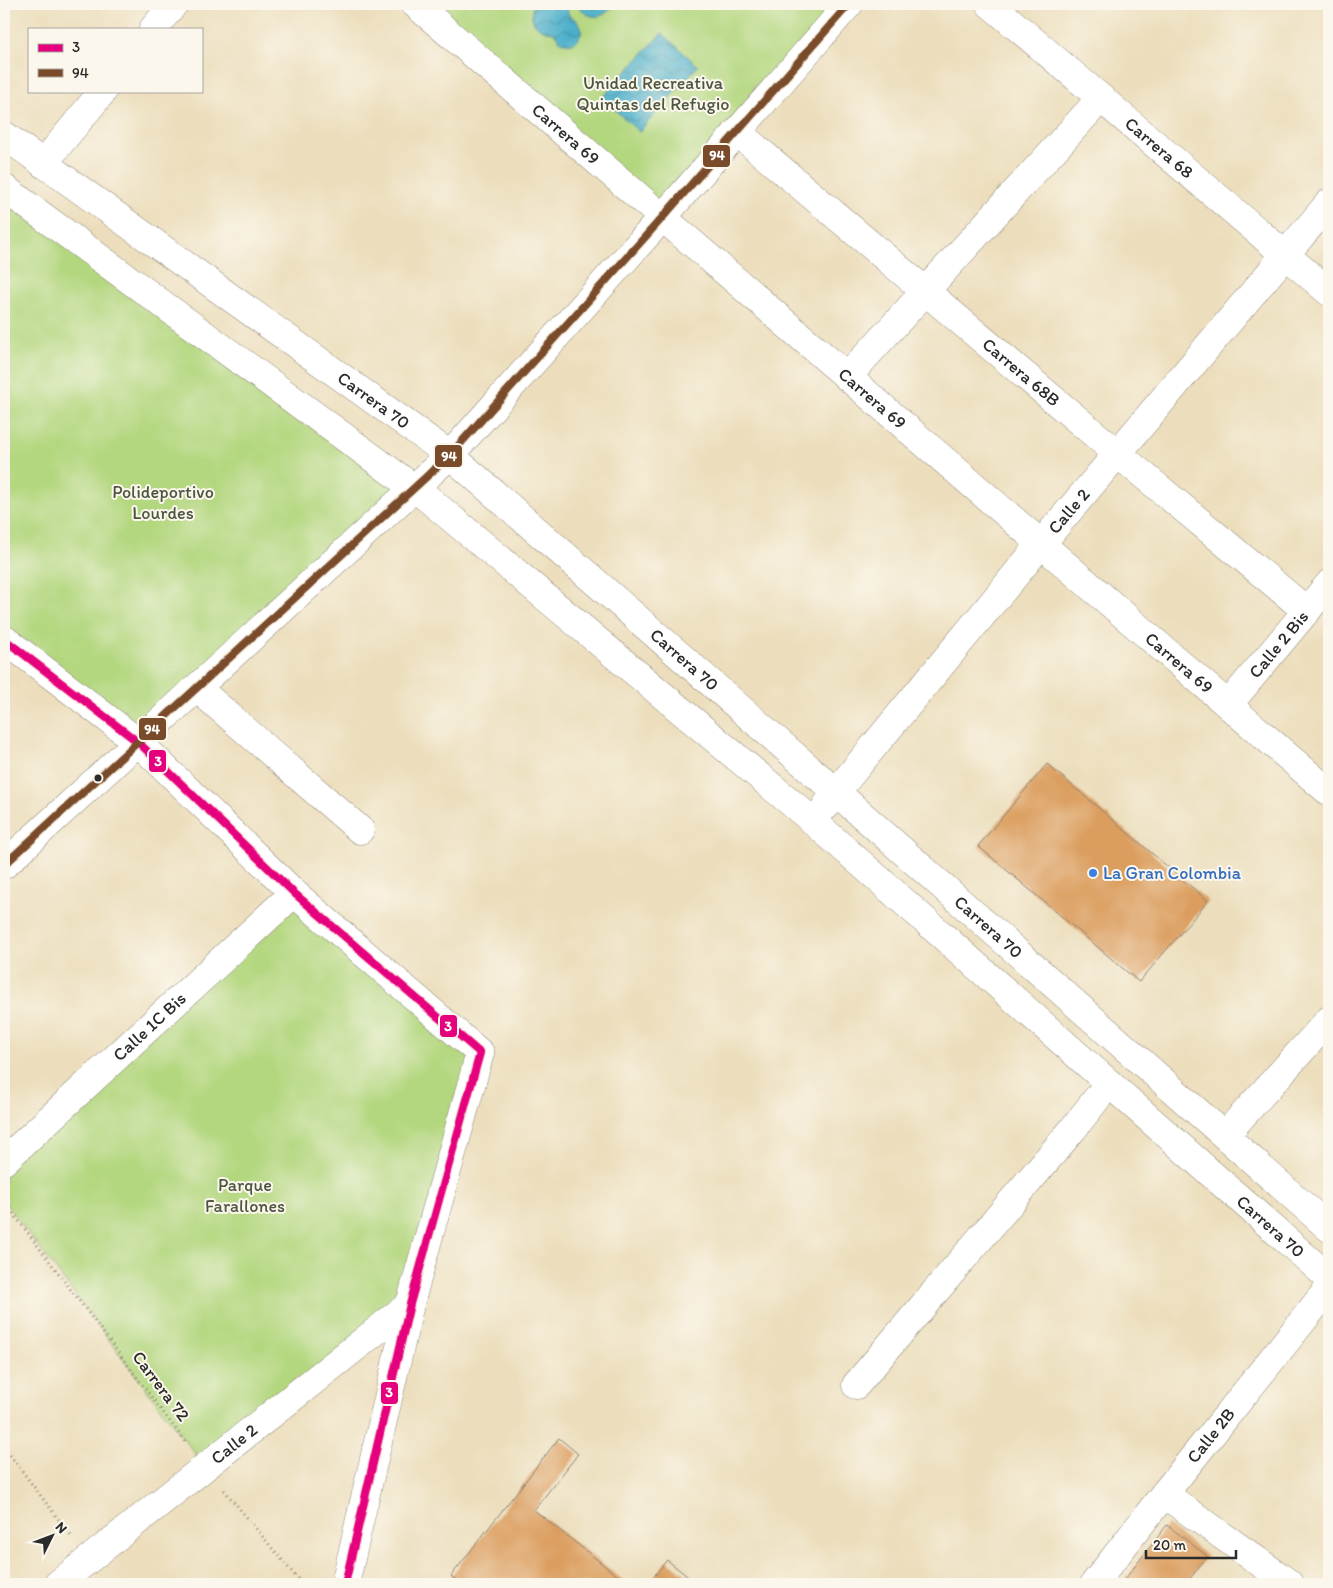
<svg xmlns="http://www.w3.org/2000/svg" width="1333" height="1588" font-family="Itim,sans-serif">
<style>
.green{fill:#b3d77f;stroke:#6f8155}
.water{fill:url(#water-waves);stroke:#3a6d7a}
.building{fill:#db9e5e}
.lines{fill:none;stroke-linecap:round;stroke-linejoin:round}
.minor-casing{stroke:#8c8474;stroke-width:29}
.path{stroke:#8c8474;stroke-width:3;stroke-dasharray:1 4;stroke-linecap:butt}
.minor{stroke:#fff;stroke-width:28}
.bus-1-casing{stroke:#fbf7ec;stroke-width:11}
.bus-2-casing{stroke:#fbf7ec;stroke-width:11}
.bus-1{stroke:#e5007d;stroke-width:8}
.bus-2{stroke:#7a4b2a;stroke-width:8}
.bus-dot{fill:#2b2b2b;stroke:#fbf7ec;stroke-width:2}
.shop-dot{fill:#3f7fe0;stroke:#fbf7ec;stroke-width:2}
.labels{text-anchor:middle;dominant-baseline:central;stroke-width:4;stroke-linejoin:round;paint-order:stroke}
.park-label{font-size:18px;fill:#4d5640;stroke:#fbf7ec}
.street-label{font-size:18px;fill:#2b2b2b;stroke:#fbf7ec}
.shop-label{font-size:18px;fill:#366cbe;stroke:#fbf7ec;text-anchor:start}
.line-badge{stroke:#fbf7ec;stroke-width:2}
.badge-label{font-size:14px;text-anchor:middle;font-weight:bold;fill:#fff}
</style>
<defs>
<pattern id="water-waves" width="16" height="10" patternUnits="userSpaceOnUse" patternTransform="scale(1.25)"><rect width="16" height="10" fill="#4aafca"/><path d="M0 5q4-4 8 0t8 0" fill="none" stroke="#3e8fa4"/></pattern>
</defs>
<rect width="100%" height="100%" fill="#fbf7ec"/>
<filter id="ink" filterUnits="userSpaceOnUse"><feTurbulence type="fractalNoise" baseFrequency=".02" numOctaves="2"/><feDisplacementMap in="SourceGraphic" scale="10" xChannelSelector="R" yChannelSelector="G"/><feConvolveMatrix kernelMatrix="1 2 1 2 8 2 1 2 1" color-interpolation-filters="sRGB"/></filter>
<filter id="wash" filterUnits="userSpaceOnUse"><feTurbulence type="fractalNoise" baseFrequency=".0096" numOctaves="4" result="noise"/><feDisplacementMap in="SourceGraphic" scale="20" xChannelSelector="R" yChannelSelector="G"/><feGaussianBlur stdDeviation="1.12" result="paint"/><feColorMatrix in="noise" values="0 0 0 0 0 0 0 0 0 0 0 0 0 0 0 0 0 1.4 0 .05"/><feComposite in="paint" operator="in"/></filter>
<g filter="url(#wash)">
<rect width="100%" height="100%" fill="#ecdebc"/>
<g class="green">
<polygon points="415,4 849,4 662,218"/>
<polygon points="4,188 415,489 138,742 4,639"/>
<polygon points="294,893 480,1053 410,1304 206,1468 4,1201 4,1161"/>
</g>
<g class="water">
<path d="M 534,4 L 566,4 L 569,16 C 599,28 568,61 554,32 C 537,31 527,21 534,4 Z"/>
<path d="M 578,4 L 613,4 C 606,20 586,21 578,4 Z"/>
<polygon points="662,33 698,66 639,132 602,98"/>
</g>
<g id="blocks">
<g class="building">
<polygon points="1047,764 1208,901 1139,982 978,846"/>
<polygon points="559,1438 578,1454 534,1510 628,1584 461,1584 451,1576"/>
<polygon points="1167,1525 1207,1556 1186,1584 1121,1584"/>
<polygon points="667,1560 697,1584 648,1584"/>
</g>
</g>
</g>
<g filter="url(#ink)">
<use href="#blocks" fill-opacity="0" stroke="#8c8474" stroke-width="1"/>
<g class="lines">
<defs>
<g id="minor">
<path id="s1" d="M 415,4 L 1329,792"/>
<path id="s2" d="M 990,4 L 1329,292"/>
<polyline points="153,29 174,4"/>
<path id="s3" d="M 737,132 L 1118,454 L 1307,611"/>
<path id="s4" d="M 4,135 L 450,455 L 836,792 L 1329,1228"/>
<polyline points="43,164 103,91"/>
<path id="s5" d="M 4,188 L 426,497 L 814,822 L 1329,1278"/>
<polyline points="847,377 1101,98"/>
<polyline points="4,639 138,742 294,893 480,1053 410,1304 345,1584"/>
<polyline points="197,688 360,830"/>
<path id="s6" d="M 1228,705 L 1329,584"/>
<path id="s7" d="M 826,806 L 836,792 L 1041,544 L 1329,203"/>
<polyline points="4,865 450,455 662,218 849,4"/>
<polyline points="1225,1135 1329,1020"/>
<path id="s8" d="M 4,1161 L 294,893"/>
<polyline points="856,1385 1073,1129 1109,1083"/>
<polyline points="1164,1494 1290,1584"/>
<path id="s9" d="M 58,1584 L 410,1304"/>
<path id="s10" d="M 1094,1584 L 1164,1494 L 1329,1288"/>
</g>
</defs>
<use href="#minor" class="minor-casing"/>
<g class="path">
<polyline points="4,1201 187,1444"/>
<polyline points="4,1447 71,1536"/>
<polyline points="224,1490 302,1584"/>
</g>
<use href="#minor" class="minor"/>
<defs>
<polyline id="bus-1" points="4,639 138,742 294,893 480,1053 410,1304 345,1584"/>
<polyline id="bus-2" points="4,865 450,455 662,218 849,4"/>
</defs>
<use href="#bus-1" class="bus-1-casing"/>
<use href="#bus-2" class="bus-2-casing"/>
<use href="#bus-1" class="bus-1"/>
<use href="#bus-2" class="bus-2"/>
</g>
</g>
<circle class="bus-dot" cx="98" cy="778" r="4.5"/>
<circle class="shop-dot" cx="1093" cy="873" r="5"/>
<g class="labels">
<g class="park-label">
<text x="653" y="83">Unidad Recreativa<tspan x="653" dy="21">Quintas del Refugio</tspan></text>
<text x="163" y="492">Polideportivo<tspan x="163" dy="21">Lourdes</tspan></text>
<text x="245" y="1185">Parque<tspan x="245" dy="21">Farallones</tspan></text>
</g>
<g class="street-label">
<text stroke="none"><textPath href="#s1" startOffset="199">Carrera 69</textPath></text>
<text stroke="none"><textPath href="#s2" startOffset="222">Carrera 68</textPath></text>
<text stroke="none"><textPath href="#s3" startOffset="372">Carrera 68B</textPath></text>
<text stroke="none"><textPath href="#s1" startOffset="604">Carrera 69</textPath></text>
<text stroke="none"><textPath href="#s4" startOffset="455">Carrera 70</textPath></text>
<text stroke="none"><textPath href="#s7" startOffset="382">Calle 2</textPath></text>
<text stroke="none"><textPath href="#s6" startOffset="79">Calle 2 Bis</textPath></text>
<text stroke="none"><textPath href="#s4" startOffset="860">Carrera 70</textPath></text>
<text stroke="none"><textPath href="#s1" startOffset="1009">Carrera 69</textPath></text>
<text stroke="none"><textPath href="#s4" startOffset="1265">Carrera 70</textPath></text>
<text stroke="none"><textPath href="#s8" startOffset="198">Calle 1C Bis</textPath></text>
<text stroke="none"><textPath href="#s5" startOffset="1639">Carrera 70</textPath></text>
<text transform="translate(161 1386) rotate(53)">Carrera 72</text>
<text stroke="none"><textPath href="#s10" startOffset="189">Calle 2B</textPath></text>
<text stroke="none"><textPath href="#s9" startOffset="225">Calle 2</textPath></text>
</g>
<g class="shop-label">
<text x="1103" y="873">La Gran Colombia</text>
</g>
</g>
<g class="line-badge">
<rect x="702" y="144" width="29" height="24" rx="5" fill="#7a4b2a"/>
<rect x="434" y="444" width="29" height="24" rx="5" fill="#7a4b2a"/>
<rect x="138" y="717" width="29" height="24" rx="5" fill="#7a4b2a"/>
<rect x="148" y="749" width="19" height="24" rx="5" fill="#e5007d"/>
<rect x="439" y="1014" width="19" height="24" rx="5" fill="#e5007d"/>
<rect x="380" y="1381" width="19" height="24" rx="5" fill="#e5007d"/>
</g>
<g class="badge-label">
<text x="717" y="160">94</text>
<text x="449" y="461">94</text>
<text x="152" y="734">94</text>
<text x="158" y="766">3</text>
<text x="448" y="1031">3</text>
<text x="389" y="1397">3</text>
</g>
<rect width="1333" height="1588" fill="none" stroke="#fbf7ec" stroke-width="20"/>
<rect x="28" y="28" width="175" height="65" fill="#fbf7ec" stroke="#a8a59f"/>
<rect x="38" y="44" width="25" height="8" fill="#e5007d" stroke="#a8a59f"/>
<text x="72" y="52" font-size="15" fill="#2b2b2b">3</text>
<rect x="38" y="69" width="25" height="8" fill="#7a4b2a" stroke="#a8a59f"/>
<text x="72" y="78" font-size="15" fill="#2b2b2b">94</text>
<g transform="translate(52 1536) rotate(48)" stroke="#fbf7ec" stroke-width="4" paint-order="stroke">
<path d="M0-4L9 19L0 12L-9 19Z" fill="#2b2b2b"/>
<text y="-8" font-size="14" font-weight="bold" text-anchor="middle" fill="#2b2b2b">N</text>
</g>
<path d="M1146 1550v8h90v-8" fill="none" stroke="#2b2b2b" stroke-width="2.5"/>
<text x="1153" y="1550" font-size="15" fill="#2b2b2b" stroke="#fbf7ec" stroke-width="4" paint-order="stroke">20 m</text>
</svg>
